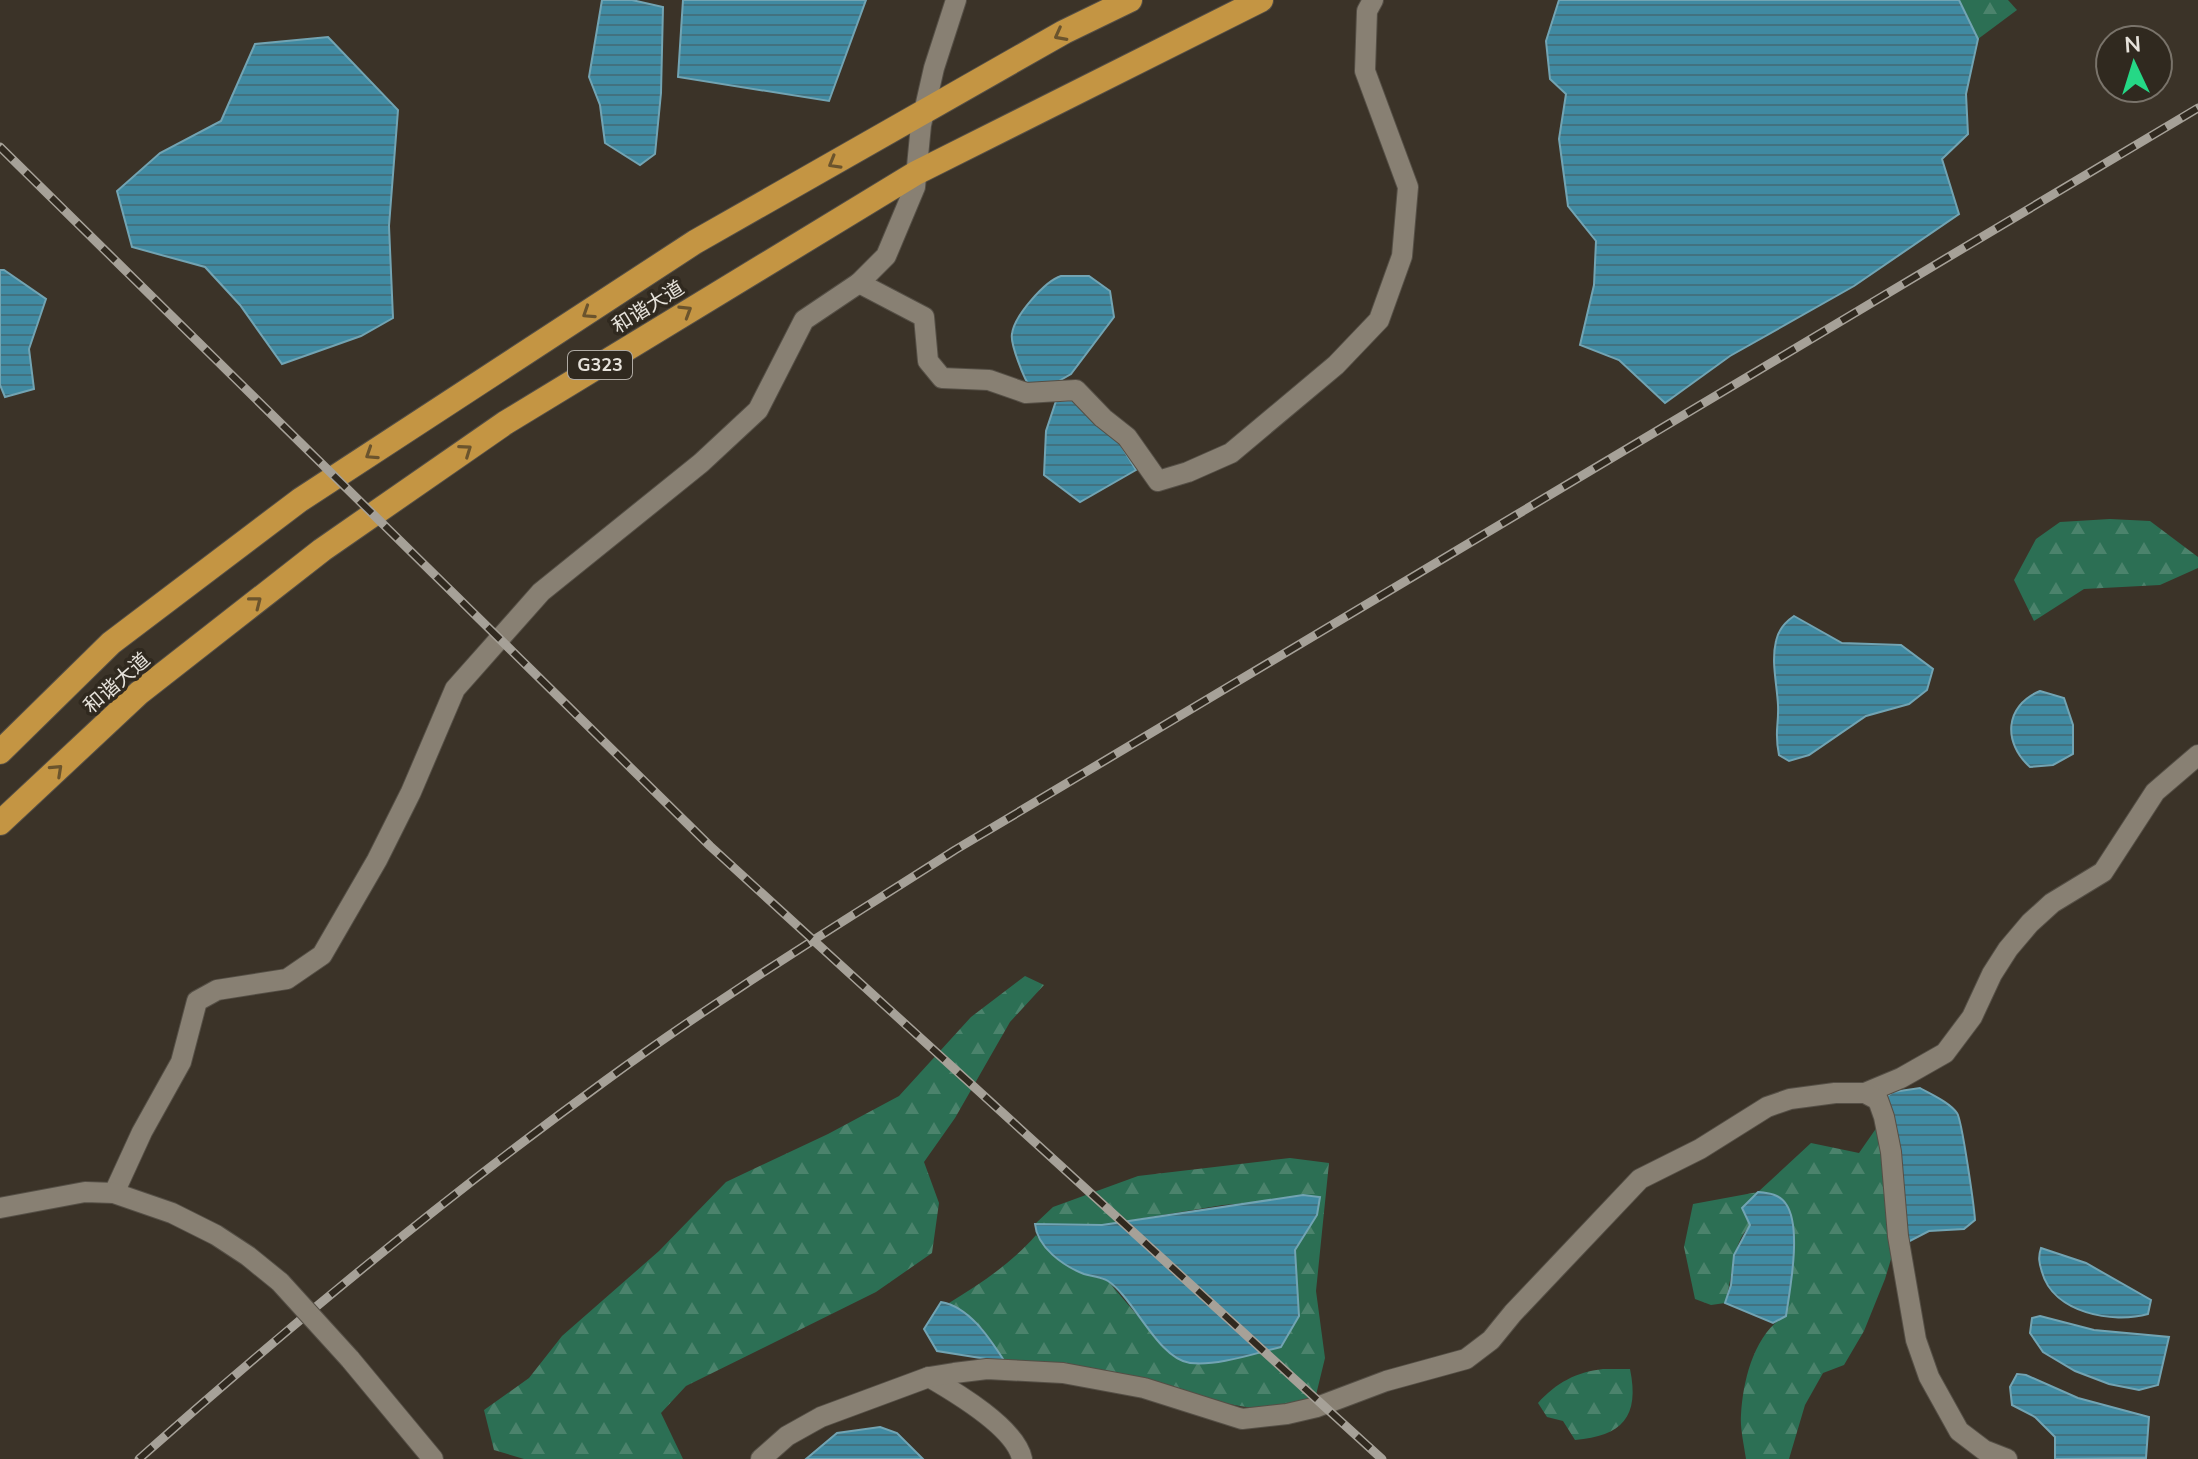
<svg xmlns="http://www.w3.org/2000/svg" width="2198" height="1459" font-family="'Nunito Sans','Noto Sans SC',sans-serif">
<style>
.forest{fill:url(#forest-firs)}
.water{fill:url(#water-rules);stroke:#72a4b3;stroke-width:2}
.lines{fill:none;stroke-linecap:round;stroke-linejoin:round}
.minor-casing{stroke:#554f46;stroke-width:22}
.highway-casing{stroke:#554f46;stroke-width:26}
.minor{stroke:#888073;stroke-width:20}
.highway{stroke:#c49543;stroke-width:24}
.rail-casing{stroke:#a6a198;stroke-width:9}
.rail{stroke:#30291f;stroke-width:6;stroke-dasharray:18;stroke-linecap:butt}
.minor-bridge-casing{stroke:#554f46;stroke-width:22;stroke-linecap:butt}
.minor-bridge{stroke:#888073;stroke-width:20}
.oneway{stroke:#6b542d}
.labels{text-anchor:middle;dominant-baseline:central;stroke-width:7;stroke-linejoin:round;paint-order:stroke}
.shield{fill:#30291f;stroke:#afaaa3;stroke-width:2}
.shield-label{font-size:18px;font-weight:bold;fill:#e6e2db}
.street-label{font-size:20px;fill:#e6e2db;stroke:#30291f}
</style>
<defs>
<pattern id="forest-firs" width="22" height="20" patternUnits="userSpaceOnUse" patternTransform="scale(2)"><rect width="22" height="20" fill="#2c6f54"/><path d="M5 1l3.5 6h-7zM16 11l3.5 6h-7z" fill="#4b836c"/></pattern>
<pattern id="water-rules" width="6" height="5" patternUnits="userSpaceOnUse" patternTransform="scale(2)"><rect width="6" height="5" fill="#408aa2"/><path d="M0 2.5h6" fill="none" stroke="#427280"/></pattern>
</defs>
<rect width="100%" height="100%" fill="#3b3328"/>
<g class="forest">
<polygon points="1959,0 2008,0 2017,10 1978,39"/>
<polygon points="2110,519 2150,521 2198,557 2198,568 2160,585 2084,589 2034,621 2014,580 2036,539 2060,522"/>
<polygon points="1025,976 1044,985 1010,1022 955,1118 924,1162 939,1203 932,1253 876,1292 686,1386 661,1413 683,1459 524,1459 494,1450 484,1410 529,1378 562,1336 659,1251 726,1182 828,1134 899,1096 971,1017"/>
<path d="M 1884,1117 L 1898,1236 L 1885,1279 L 1864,1331 L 1844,1365 L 1823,1373 L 1805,1405 L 1789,1459 L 1746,1459 C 1744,1445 1740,1429 1741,1415 C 1743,1380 1754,1334 1786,1315 C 1792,1275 1797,1244 1786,1204 C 1775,1210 1762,1216 1752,1224 C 1731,1241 1733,1278 1725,1303 L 1711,1305 L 1695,1299 L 1684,1247 L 1693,1204 L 1758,1192 L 1811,1143 L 1859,1153 Z"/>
<path d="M 1290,1158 L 1329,1163 L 1316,1291 L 1325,1358 L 1316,1395 C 1246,1426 1212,1393 1145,1379 C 1100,1370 1052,1368 1005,1362 L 982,1328 L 949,1303 C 981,1283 1011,1264 1036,1235 L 1057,1259 L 1082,1273 L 1108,1281 L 1171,1355 L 1188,1363 L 1233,1360 L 1299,1316 L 1295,1250 L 1317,1215 L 1319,1197 L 1303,1195 L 1271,1201 L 1223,1205 L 1102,1225 L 1035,1224 L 1053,1207 L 1138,1176 Z"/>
<path d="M 1603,1369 L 1630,1369 C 1640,1417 1622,1436 1575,1440 L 1563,1421 L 1547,1417 L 1538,1403 C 1556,1383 1576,1372 1603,1369 Z"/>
</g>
<g class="water">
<polygon points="602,0 632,0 663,7 661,93 655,154 640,165 605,143 600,105 589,77"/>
<polygon points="683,0 866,0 829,101 678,77"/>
<polygon points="1559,0 1959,0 1978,39 1966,94 1968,134 1942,159 1959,214 1854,286 1730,356 1665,403 1619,360 1580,345 1594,285 1596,241 1568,206 1559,139 1566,94 1550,79 1546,41"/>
<polygon points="328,37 398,110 389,226 393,318 361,336 282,364 240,305 205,267 132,247 117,191 160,153 221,121 255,44"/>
<polygon points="0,270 4,270 46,299 29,349 34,389 5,397 0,385"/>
<path d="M 1061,276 L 1089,276 L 1110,291 L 1114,317 L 1071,374 L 1050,386 L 1031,388 C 1024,380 1010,343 1012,334 C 1014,316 1045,281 1061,276 Z"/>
<polygon points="1074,400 1119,442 1136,470 1080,502 1044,475 1046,431 1056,401"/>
<path d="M 1794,616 L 1842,643 L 1901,645 L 1933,669 L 1927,690 L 1909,704 L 1866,716 L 1809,755 L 1789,761 L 1779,755 C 1774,732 1779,726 1778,705 C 1777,684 1771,662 1776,641 C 1778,631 1785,622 1794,616 Z"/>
<path d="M 2040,691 L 2064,698 L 2073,725 L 2073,754 L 2053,765 L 2030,767 C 2003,743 2004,706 2040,691 Z"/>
<path d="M 1920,1088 C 1932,1095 1949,1102 1957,1113 C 1962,1120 1974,1206 1975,1220 L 1964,1229 L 1929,1231 L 1908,1242 L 1886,1097 L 1893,1092 Z"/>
<path d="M 1758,1192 C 1768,1193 1780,1194 1786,1204 C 1802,1227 1790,1289 1786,1316 L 1773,1323 L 1725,1303 L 1731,1285 L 1734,1255 L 1750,1225 L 1742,1208 Z"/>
<path d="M 1303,1195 L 1320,1197 L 1317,1215 L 1295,1250 L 1299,1316 L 1281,1347 C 1252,1354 1219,1366 1190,1363 C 1158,1359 1134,1298 1108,1281 C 1102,1277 1091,1276 1084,1274 C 1063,1266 1037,1247 1035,1224 L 1102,1225 Z"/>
<path d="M 2041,1248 L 2086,1263 L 2151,1300 L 2148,1314 C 2113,1324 2053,1313 2042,1272 C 2039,1263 2038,1257 2041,1248 Z"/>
<path d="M 941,1302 C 970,1307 990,1339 1005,1362 L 937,1351 L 924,1329 Z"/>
<polygon points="2040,1316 2094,1330 2169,1337 2158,1385 2139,1390 2109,1384 2075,1371 2043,1352 2030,1333 2032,1318"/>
<polygon points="2017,1374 2026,1375 2078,1398 2149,1417 2146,1458 2055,1459 2055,1437 2035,1417 2012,1405 2010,1387"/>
<polygon points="880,1427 897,1433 923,1459 806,1459 837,1433"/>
</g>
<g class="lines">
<defs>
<g id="minor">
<polyline points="859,283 924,317 928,361 942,378 989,380 1026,393 1076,390 1103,418 1127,437 1158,481 1188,472 1231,453 1336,365 1379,320 1402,256 1408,187 1365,71 1367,11 1373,0"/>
<polyline points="1865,1093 1901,1078 1945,1053 1972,1017 1992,974 2008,949 2030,923 2052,903 2103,872 2155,792 2198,755"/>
<polyline points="114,1193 142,1132 181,1062 197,1001 217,990 287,979 322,955 377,860 411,792 455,689 541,592 701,463 758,410 804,320 859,283 886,256 915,187 921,125 934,68 956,0"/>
<polyline points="0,1208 85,1192 114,1193 172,1213 216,1235 248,1256 280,1282"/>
<polyline points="350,1359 433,1459"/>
<path d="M 929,1377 C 955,1392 1016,1428 1022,1459"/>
<polyline points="761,1459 787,1436 821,1417 929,1377 954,1373 987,1369 1063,1373 1144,1388 1242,1419 1287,1414 1317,1407 1386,1381 1466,1359 1491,1340 1513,1313 1640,1179 1700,1149 1767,1107 1790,1099 1835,1093 1865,1093 1878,1100 1884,1117 1891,1152 1898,1236 1916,1340 1929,1377 1959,1431 1984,1450 2007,1459"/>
</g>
<g id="highway">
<polyline points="0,752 111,643 300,500 695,242 1064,32 1130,0"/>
<polyline points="0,823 139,693 322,550 505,423 916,173 1261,0"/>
</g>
</defs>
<use href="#minor" class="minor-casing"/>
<use href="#highway" class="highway-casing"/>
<use href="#minor" class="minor"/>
<use href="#highway" class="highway"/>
<defs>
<g id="rail">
<polyline points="0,147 710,846 1382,1459"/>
<path d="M 139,1459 C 289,1326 443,1199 605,1081 C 718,998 838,925 955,850 L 2198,108"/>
</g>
</defs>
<use href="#rail" class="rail-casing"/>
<use href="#rail" class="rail"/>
<defs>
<polyline id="minor-bridge" points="280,1282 350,1359"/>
</defs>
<use href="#minor-bridge" class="minor-bridge-casing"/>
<use href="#minor-bridge" class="minor-bridge"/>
</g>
<defs><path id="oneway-chevron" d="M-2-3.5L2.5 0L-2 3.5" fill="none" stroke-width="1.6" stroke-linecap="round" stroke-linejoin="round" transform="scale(2)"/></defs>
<g class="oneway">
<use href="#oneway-chevron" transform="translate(1060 35) rotate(152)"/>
<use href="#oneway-chevron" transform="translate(834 163) rotate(150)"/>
<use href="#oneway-chevron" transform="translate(686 311) rotate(-32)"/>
<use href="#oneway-chevron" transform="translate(588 313) rotate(147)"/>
<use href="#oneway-chevron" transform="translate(466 450) rotate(-35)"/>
<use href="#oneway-chevron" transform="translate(371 454) rotate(147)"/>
<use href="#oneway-chevron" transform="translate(256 602) rotate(-38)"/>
<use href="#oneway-chevron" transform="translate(57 770) rotate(-43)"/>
</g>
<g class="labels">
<rect class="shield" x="568" y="351" width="64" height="28" rx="6"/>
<g class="shield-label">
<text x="600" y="365">G323</text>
</g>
<g class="street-label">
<text transform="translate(648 307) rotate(-32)">和谐大道</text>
<text transform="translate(117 683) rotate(-41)">和谐大道</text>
</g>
</g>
<g transform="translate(2134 64) rotate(356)"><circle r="38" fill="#30291f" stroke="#79736a" stroke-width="2"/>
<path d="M0-6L14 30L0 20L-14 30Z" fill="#25d886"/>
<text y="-12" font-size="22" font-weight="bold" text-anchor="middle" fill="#e6e2db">N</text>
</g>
</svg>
